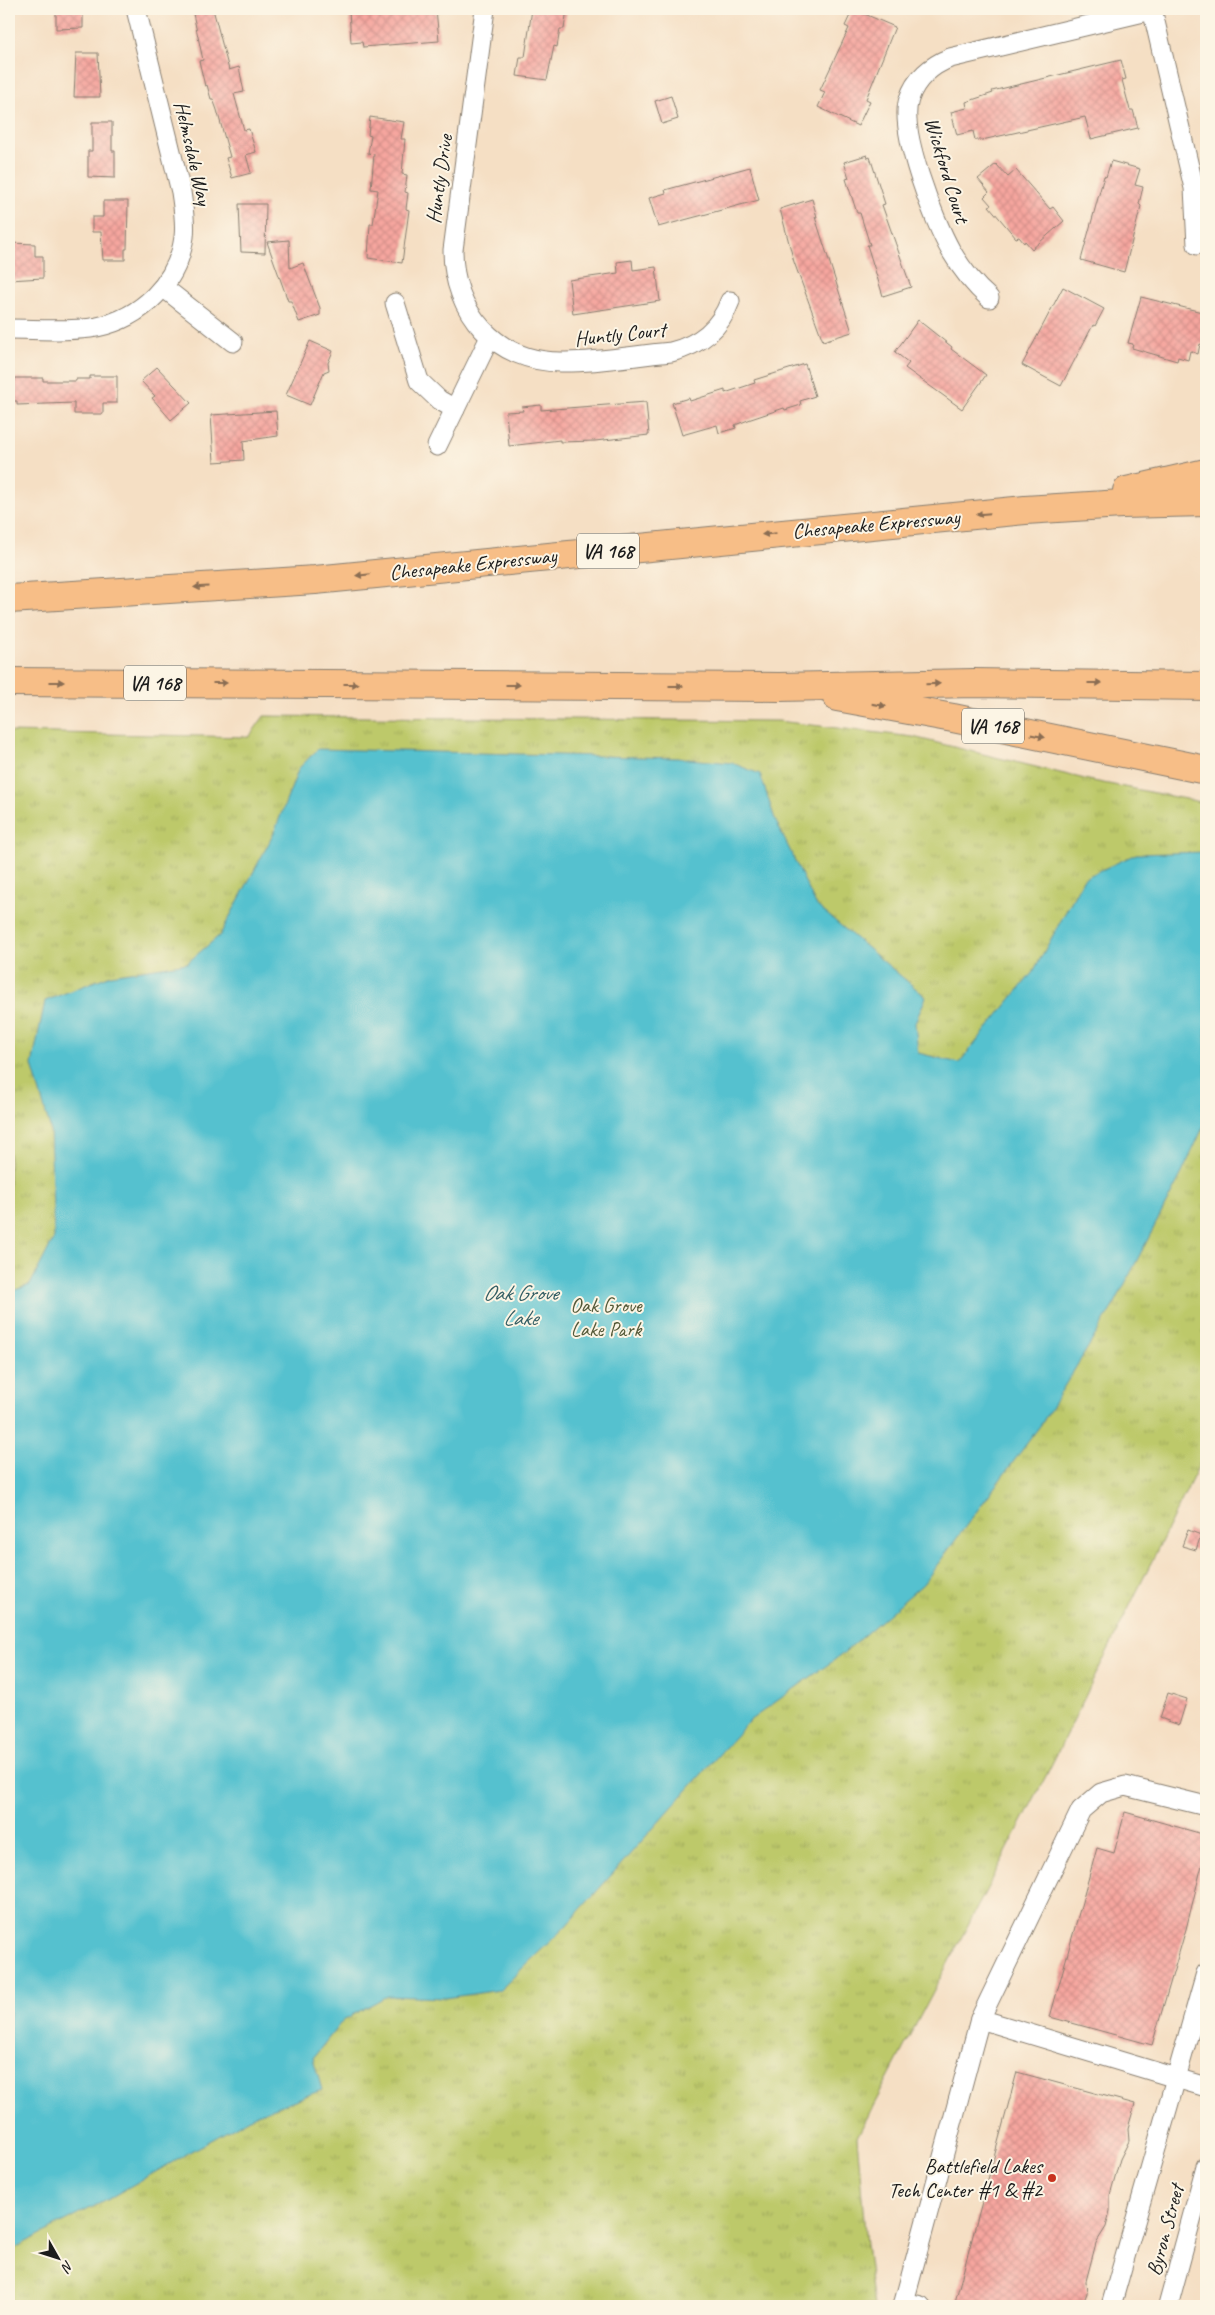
<svg xmlns="http://www.w3.org/2000/svg" width="1215" height="2315" font-family="Caveat,sans-serif">
<style>
.grass{fill:url(#grass-tufts);stroke:#6c7244}
.water{fill:#55c1cf;stroke:#386e76}
.building{fill:url(#building-cross-hatch)}
.lines{fill:none;stroke-linecap:round;stroke-linejoin:round}
.minor-casing{stroke:#887e70;stroke-width:21}
.highway-casing{stroke:#887e70;stroke-width:30}
.minor{stroke:#fff;stroke-width:19}
.highway{stroke:#f7be87;stroke-width:28}
.oneway{fill:#8a6d52}
.poi-dot{fill:#c8321e;stroke:#fcf5e5;stroke-width:2}
.labels{text-anchor:middle;dominant-baseline:central;stroke-width:4;stroke-linejoin:round;paint-order:stroke}
.shield{fill:#fcf5e5;stroke:#5f5d58;stroke-width:1}
.shield-label{font-size:20px;font-weight:bold;fill:#1c1c1c}
.street-label{font-size:21px;fill:#1c1c1c;stroke:#fcf5e5}
.park-label{font-size:21px;fill:#545938;stroke:#fcf5e5}
.poi-label{font-size:21px;fill:#1c1c1c;stroke:#fcf5e5;text-anchor:end}
.water-label{font-size:22px;font-style:italic;fill:#335e64;stroke:#fcf5e5}
</style>
<defs>
<pattern id="grass-tufts" width="24" height="20" patternUnits="userSpaceOnUse" patternTransform="scale(1.25)"><rect width="24" height="20" fill="#bdc96b"/><path d="M3 7l-1-3M5 7V3M7 7l1-3M15 17l-1-3M17 17v-4M19 17l1-3" fill="none" stroke="#a2ac5c"/></pattern>
<pattern id="building-cross-hatch" width="8" height="8" patternUnits="userSpaceOnUse" patternTransform="scale(1.25)"><rect width="8" height="8" fill="#f6a69f"/><path d="M0 0l8 8M0 8l8-8" fill="none" stroke="#d28e88"/></pattern>
</defs>
<rect width="100%" height="100%" fill="#fcf5e5"/>
<filter id="ink" filterUnits="userSpaceOnUse"><feTurbulence type="fractalNoise" baseFrequency=".02" numOctaves="2"/><feDisplacementMap in="SourceGraphic" scale="10" xChannelSelector="R" yChannelSelector="G"/><feConvolveMatrix kernelMatrix="1 2 1 2 8 2 1 2 1" color-interpolation-filters="sRGB"/></filter>
<filter id="wash" filterUnits="userSpaceOnUse"><feTurbulence type="fractalNoise" baseFrequency=".0096" numOctaves="4" result="noise"/><feDisplacementMap in="SourceGraphic" scale="20" xChannelSelector="R" yChannelSelector="G"/><feGaussianBlur stdDeviation="1.12" result="paint"/><feColorMatrix in="noise" values="0 0 0 0 0 0 0 0 0 0 0 0 0 0 0 0 0 1.4 0 .05"/><feComposite in="paint" operator="in"/></filter>
<g filter="url(#wash)">
<rect width="100%" height="100%" fill="#f5dfc4"/>
<polygon class="grass" points="264,716 778,721 913,737 1093,781 1206,803 1206,1451 1047,1774 857,2137 866,2244 874,2306 9,2306 9,732 249,737"/>
<polygon class="water" points="318,749 678,758 732,763 760,774 775,819 816,905 926,997 915,1023 918,1053 959,1063 1033,972 1084,878 1136,854 1206,852 1206,1121 1182,1173 1115,1303 1042,1423 923,1584 840,1656 749,1721 564,1928 500,1990 445,1998 387,1996 343,2020 313,2058 322,2090 257,2114 108,2199 9,2251 9,1292 30,1285 54,1238 50,1128 32,1065 45,1001 111,975 187,963 220,935 273,835 299,768"/>
<g id="blocks">
<g class="building">
<polygon points="58,9 83,9 83,28 56,29 56,11 58,11"/>
<polygon points="192,9 213,9 229,70 239,67 244,92 234,94 244,130 249,129 256,152 246,155 251,173 232,178 226,158 230,157 217,110 213,99 211,99 207,85 205,86 199,61 203,60"/>
<polygon points="349,9 436,9 439,41 363,47 362,42 351,43"/>
<polygon points="532,9 567,9 564,29 560,29 557,47 554,46 547,80 517,76 520,57 525,57"/>
<polygon points="853,9 895,27 866,99 870,101 858,126 818,107 825,92 820,90 849,28 845,26"/>
<polygon points="76,53 98,53 100,97 74,97"/>
<polygon points="1121,60 1126,79 1122,80 1130,110 1133,110 1138,128 1091,139 1085,117 982,140 975,140 973,131 957,135 951,112 967,108 966,102 993,93 992,91"/>
<polygon points="671,96 678,119 662,124 655,101"/>
<polygon points="370,117 404,122 401,139 405,139 402,174 407,175 405,192 408,193 406,209 409,210 402,263 368,258 370,224 373,224 378,190 371,189 374,154 368,153 371,136 368,135"/>
<polygon points="92,122 112,122 112,151 115,151 115,178 88,177 88,151 92,151"/>
<polygon points="867,155 868,158 870,157 885,204 882,205 911,287 883,296 867,245 870,245 860,213 857,213 846,179 849,178 844,162"/>
<polygon points="1111,161 1140,169 1135,185 1143,187 1139,204 1141,206 1124,272 1081,260 1104,176 1106,177"/>
<polygon points="996,164 1008,177 1016,170 1050,209 1053,207 1064,221 1032,249 1025,241 1024,243 1019,237 1016,238 989,206 991,205 984,197 989,192 978,179"/>
<polygon points="750,167 759,200 658,227 649,198 666,193 665,190"/>
<polygon points="812,199 817,217 815,217 852,332 823,341 794,262 780,209"/>
<polygon points="103,201 128,201 127,249 125,249 125,260 103,260 101,232 92,232 92,217 103,217"/>
<polygon points="239,204 266,204 265,253 241,252"/>
<polygon points="289,240 290,268 303,263 320,308 320,315 299,322 291,301 288,301 267,242"/>
<polygon points="9,243 35,244 35,256 43,256 43,278 9,280"/>
<polygon points="632,260 633,270 656,267 660,301 573,314 569,280 618,273 617,262"/>
<polygon points="1063,287 1104,309 1095,326 1093,325 1061,386 1022,365"/>
<polygon points="1141,297 1206,313 1206,346 1200,344 1198,354 1190,351 1188,360 1178,357 1177,361 1132,348 1133,344 1128,343"/>
<polygon points="918,320 952,347 951,349 986,375 962,409 905,368 909,363 895,352"/>
<polygon points="310,341 333,351 328,363 329,370 324,372 310,405 286,395"/>
<polygon points="805,364 815,396 800,401 801,405 785,410 784,408 751,419 735,425 736,428 719,433 717,425 682,435 672,403 689,398 690,401 725,390 725,393 755,383 754,380"/>
<polygon points="157,367 191,403 171,420 152,398 155,396 141,381"/>
<polygon points="90,376 117,376 117,403 103,403 103,414 74,414 74,403 17,405 17,401 9,401 9,381 15,381 15,378 43,378 43,381 76,381 76,379 90,379"/>
<polygon points="646,402 649,435 595,441 560,442 560,440 509,446 506,412 523,411 522,407 541,405 541,410"/>
<polygon points="276,411 278,436 243,441 244,460 214,462 211,415"/>
<polygon points="1188,1530 1201,1535 1196,1550 1182,1546"/>
<polygon points="1168,1693 1187,1699 1179,1725 1160,1718"/>
<polygon points="1125,1812 1206,1835 1206,1849 1186,1929 1152,2045 1050,2017 1097,1848 1114,1853"/>
<polygon points="1017,2072 1135,2104 1128,2128 1129,2141 1120,2159 1110,2195 1110,2211 1106,2227 1096,2243 1086,2281 1087,2293 1082,2306 971,2306 955,2302"/>
</g>
</g>
</g>
<g filter="url(#ink)">
<use href="#blocks" fill-opacity="0" stroke="#887e70" stroke-width="1"/>
<g class="lines">
<defs>
<g id="minor">
<path d="M 485,9 L 453,250 C 453,312 496,362 561,362 C 597,363 636,355 671,352 C 699,345 720,329 730,301"/>
<polyline points="1152,9 1194,188 1197,245"/>
<polyline points="163,287 233,342"/>
<path d="M 989,298 C 974,285 961,268 951,251 C 934,221 898,130 909,99 C 915,79 932,65 950,58 L 1152,10"/>
<polyline points="395,303 419,381 439,400 455,409"/>
<path d="M 9,329 C 37,329 69,332 97,327 C 141,318 178,283 184,237 C 186,222 183,207 181,192 L 136,9"/>
<polyline points="437,446 490,337"/>
<polyline points="980,2019 1081,1810 1101,1793 1125,1786 1206,1806"/>
<polyline points="921,2306 904,2302 980,2019 1206,2087"/>
<polyline points="1111,2306 1206,1973"/>
<polyline points="1168,2306 1206,2166"/>
</g>
<g id="highway">
<polyline points="1127,491 1206,473"/>
<polyline points="9,599 315,580 1025,510 1122,504 1206,502"/>
<polyline points="9,682 779,687 974,683 1206,686"/>
<polyline points="837,697 953,718 1206,770"/>
</g>
</defs>
<use href="#minor" class="minor-casing"/>
<use href="#highway" class="highway-casing"/>
<use href="#minor" class="minor"/>
<use href="#highway" class="highway"/>
</g>
<defs><path id="oneway-solid" d="M-6-.8H1V-3.2L6.5 0L1 3.2V.8H-6Z" transform="scale(1.25)"/></defs>
<g class="oneway">
<use href="#oneway-solid" transform="translate(983 514) rotate(175)"/>
<use href="#oneway-solid" transform="translate(769 534) rotate(174)"/>
<use href="#oneway-solid" transform="translate(363 575) rotate(174)"/>
<use href="#oneway-solid" transform="translate(201 587) rotate(177)"/>
<use href="#oneway-solid" transform="translate(57 682)"/>
<use href="#oneway-solid" transform="translate(220 683)"/>
<use href="#oneway-solid" transform="translate(1095 683)"/>
<use href="#oneway-solid" transform="translate(351 684)"/>
<use href="#oneway-solid" transform="translate(933 684) rotate(-1)"/>
<use href="#oneway-solid" transform="translate(513 685)"/>
<use href="#oneway-solid" transform="translate(676 686)"/>
<use href="#oneway-solid" transform="translate(879 705) rotate(10)"/>
<use href="#oneway-solid" transform="translate(1038 736) rotate(12)"/>
</g>
</g>
<circle class="poi-dot" cx="1052" cy="2178" r="5"/>
<g class="labels">
<g class="shield">
<rect x="577" y="533.5" width="62" height="35" rx="4"/>
<rect x="124" y="665.5" width="62" height="35" rx="4"/>
<rect x="962" y="708.5" width="62" height="35" rx="4"/>
</g>
<g class="shield-label">
<text x="608" y="551">VA 168</text>
<text x="155" y="683">VA 168</text>
<text x="993" y="726">VA 168</text>
</g>
<g class="street-label">
<text transform="translate(193 153) rotate(77)">Helmsdale Way</text>
<text transform="translate(947 170) rotate(73)">Wickford Court</text>
<text transform="translate(439 179) rotate(-82)">Huntly Drive</text>
<text transform="translate(620 334) rotate(-6)">Huntly Court</text>
<text transform="translate(876 524) rotate(-5)">Chesapeake Expressway</text>
<text transform="translate(473 564) rotate(-6)">Chesapeake Expressway</text>
<text transform="translate(1165 2230) rotate(-75)">Byron Street</text>
</g>
<g class="park-label">
<text x="606" y="1305">Oak Grove<tspan x="606" dy="24">Lake Park</tspan></text>
</g>
<g class="poi-label">
<text x="1042" y="2166">Battlefield Lakes<tspan x="1042" dy="24">Tech Center #1 &amp; #2</tspan></text>
</g>
<g class="water-label">
<text x="520" y="1293">Oak Grove<tspan x="520" dy="25">Lake</tspan></text>
</g>
</g>
<rect width="1215" height="2315" fill="none" stroke="#fcf5e5" stroke-width="30"/>
<g transform="translate(58 2258) rotate(129)" stroke="#fcf5e5" stroke-width="4" paint-order="stroke">
<path d="M0-4L9 19L0 12L-9 19Z" fill="#1c1c1c"/>
<text y="-8" font-size="14" font-weight="bold" text-anchor="middle" fill="#1c1c1c">N</text>
</g>
</svg>
